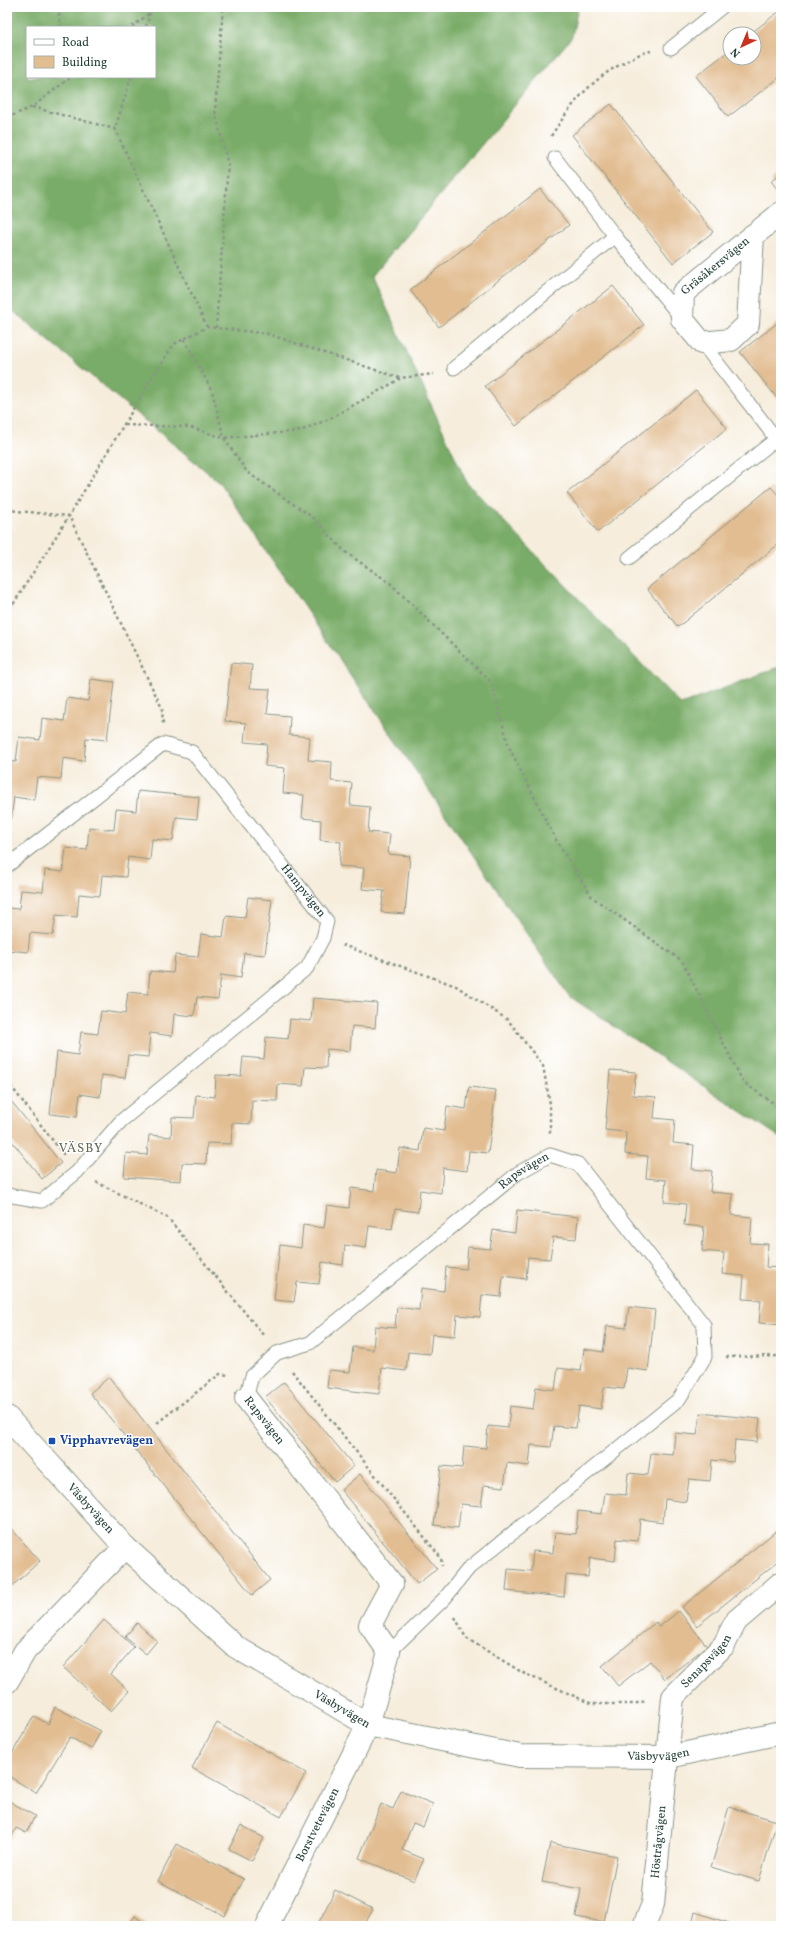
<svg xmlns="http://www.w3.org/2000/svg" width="788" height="1933" font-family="Vollkorn,serif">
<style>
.forest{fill:#79ac67;stroke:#4c744e;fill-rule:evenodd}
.building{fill:#e2bd92}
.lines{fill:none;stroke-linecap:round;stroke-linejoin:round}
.lane-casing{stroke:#8a9588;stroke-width:15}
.street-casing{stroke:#8a9588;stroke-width:24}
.path{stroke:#8a9588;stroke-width:2.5;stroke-dasharray:3 3;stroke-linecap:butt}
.lane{stroke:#fff;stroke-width:13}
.street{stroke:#fff;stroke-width:22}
.transit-dot{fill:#1a4fb4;stroke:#fff;stroke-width:1.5}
.labels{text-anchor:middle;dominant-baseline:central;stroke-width:3;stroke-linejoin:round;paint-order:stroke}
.street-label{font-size:12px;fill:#1f3d34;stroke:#fff}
.transit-label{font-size:12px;font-weight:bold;fill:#164399;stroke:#fff;text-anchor:start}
.neighbourhood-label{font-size:13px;letter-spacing:1px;fill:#636a55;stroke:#fff}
</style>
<rect width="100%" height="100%" fill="#fff"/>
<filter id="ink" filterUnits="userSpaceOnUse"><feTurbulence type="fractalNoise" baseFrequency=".025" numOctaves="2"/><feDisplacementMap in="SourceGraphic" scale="8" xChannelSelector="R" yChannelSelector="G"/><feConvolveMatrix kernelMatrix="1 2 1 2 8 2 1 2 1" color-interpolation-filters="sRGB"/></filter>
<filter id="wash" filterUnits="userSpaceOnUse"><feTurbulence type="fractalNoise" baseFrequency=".012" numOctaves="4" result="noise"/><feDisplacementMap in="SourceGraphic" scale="16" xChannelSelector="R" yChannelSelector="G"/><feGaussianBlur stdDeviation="0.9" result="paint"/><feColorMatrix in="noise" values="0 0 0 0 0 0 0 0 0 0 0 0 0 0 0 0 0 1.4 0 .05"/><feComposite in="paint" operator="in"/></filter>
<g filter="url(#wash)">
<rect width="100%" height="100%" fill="#f6eddc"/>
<path class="forest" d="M 7,7 L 578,7 L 572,37 L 372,276 L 467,483 L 681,705 L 781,666 L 781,1138 L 569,996 L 219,482 L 7,306 ZM 27,27 L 155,27 L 155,77 L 27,77 Z"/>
<g id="blocks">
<g class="building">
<polygon points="781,10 781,76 728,117 696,76 730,50 730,58 754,58 754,34 750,34"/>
<polygon points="611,104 713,232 673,263 572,135"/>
<polygon points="781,173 781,194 771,181"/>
<polygon points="540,189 569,225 439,327 410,290"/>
<polygon points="613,286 644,325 516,426 485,386"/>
<polygon points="781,320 781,403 740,352"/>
<polygon points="696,390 727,428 598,532 567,493"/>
<polygon points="771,487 781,498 781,542 678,627 647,589"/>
<polygon points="231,663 252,665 250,688 270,689 267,714 290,716 289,735 310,737 308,760 332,762 331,781 352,783 350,805 370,807 368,832 390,834 388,854 410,856 405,914 381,912 384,891 362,889 364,868 339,866 341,842 320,840 321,820 302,818 304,795 283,793 285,768 265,766 267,744 244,742 246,723 225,721"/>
<polygon points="91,679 114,682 107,740 86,738 84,761 63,758 61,779 37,777 34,800 14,797 11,819 7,819 7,761 16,762 19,737 40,740 42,718 64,721 67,698 88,701"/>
<polygon points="138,791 199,797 197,819 176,817 173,841 152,839 150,860 128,857 126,877 102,875 100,896 79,894 77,917 56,915 53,935 30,933 28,952 7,950 7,908 19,909 21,890 43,892 45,870 63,872 66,848 87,850 89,827 114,830 116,809 136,811"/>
<polygon points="248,897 272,900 265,955 244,953 241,978 221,975 218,999 197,997 194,1016 174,1014 172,1036 150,1033 148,1057 128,1055 125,1078 102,1075 100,1097 80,1094 77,1117 50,1114 57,1052 78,1055 81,1032 98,1034 101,1011 125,1014 128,992 148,994 150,971 173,973 175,955 198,957 201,934 223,937 226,916 245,918"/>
<polygon points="313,998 377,1003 375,1028 352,1026 350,1051 327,1049 326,1068 305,1067 303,1086 278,1084 277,1101 252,1100 251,1124 232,1123 231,1144 207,1143 206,1164 182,1163 181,1181 124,1177 126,1153 147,1155 149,1135 171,1137 172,1117 194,1118 196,1095 215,1097 216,1075 241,1076 243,1057 264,1059 266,1037 288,1039 290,1019 311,1021"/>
<polygon points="610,1070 636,1072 633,1095 656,1097 654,1118 675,1120 673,1143 694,1145 692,1169 712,1171 710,1192 733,1194 731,1215 752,1217 750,1243 768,1244 766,1267 781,1268 781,1325 759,1323 761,1300 742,1299 744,1276 722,1274 724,1253 702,1251 704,1227 684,1225 686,1204 664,1202 666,1180 646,1178 648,1156 625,1154 626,1132 605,1130"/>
<polygon points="469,1087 496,1090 488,1153 469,1151 467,1171 443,1168 441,1193 420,1190 418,1212 395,1209 392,1229 369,1226 366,1248 345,1245 343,1265 322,1262 319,1284 297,1282 294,1302 274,1300 280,1245 301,1248 303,1225 324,1228 327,1205 349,1208 351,1188 374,1191 376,1170 397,1173 400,1148 420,1151 423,1128 444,1131 447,1106 466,1109"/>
<polygon points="7,1096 61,1163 42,1179 7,1135"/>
<polygon points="517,1210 578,1217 576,1239 553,1237 550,1259 528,1257 526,1279 503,1276 501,1297 482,1295 480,1317 457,1315 455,1336 432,1334 430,1354 408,1352 406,1371 382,1368 379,1394 327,1388 329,1370 350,1372 353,1347 373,1350 375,1326 395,1328 397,1307 419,1310 421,1288 444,1291 446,1267 466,1269 468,1247 490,1249 493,1230 515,1233"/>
<polygon points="629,1307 655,1310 648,1371 627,1368 624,1389 604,1387 601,1409 579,1406 576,1428 554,1426 551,1447 531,1445 529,1466 507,1463 504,1487 484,1485 481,1506 461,1504 458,1528 434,1525 441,1466 462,1468 464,1446 486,1448 488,1426 508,1428 510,1406 533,1409 536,1387 555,1390 558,1368 581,1371 584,1349 603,1352 607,1326 626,1328"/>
<polygon points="109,1377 270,1580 252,1595 90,1393"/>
<polygon points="284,1382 354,1466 335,1482 265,1397"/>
<polygon points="700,1413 760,1419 757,1442 735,1440 733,1462 712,1460 710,1481 689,1479 686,1502 665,1499 663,1522 640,1519 638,1541 617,1539 615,1561 590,1558 588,1577 566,1575 564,1597 506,1591 508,1569 531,1571 533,1551 553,1553 555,1532 576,1534 578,1511 602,1514 605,1493 626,1495 628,1473 648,1475 651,1453 673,1455 675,1433 697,1435"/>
<polygon points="360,1474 437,1569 417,1584 341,1490"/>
<polygon points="7,1524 40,1561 10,1588 7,1585"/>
<polygon points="781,1527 781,1559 697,1626 682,1607"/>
<polygon points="679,1611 707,1646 665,1679 650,1661 618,1686 602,1666 656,1622 659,1627"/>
<polygon points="104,1620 134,1647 111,1674 129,1691 111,1711 63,1667"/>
<polygon points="137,1623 157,1641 146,1654 125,1637"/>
<polygon points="55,1707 101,1731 91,1749 70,1737 36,1793 7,1775 7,1762 34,1716 48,1724"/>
<polygon points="217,1723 306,1773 281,1817 192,1768"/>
<polygon points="401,1791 433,1804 423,1827 413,1823 402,1850 424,1859 414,1881 359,1858 381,1804 393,1809"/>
<polygon points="9,1801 35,1816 26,1833 16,1828 7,1845 7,1804"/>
<polygon points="729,1807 777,1821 759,1881 711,1867"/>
<polygon points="241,1825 264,1838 252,1861 229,1849"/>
<polygon points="550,1843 617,1856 604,1922 576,1917 581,1889 542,1882"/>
<polygon points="177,1844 244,1879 225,1916 158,1881"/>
<polygon points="335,1890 373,1909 364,1926 317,1926"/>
<polygon points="695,1912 738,1926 691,1926"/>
<polygon points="135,1916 148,1926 128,1926"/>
</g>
</g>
</g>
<g filter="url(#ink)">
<use href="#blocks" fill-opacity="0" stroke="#8a9588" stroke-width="1"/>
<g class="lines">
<defs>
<g id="lane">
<polyline points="671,48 722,7"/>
<polyline points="555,158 615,236"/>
<polyline points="702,343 781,445"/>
<polyline points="454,368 615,236 682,319"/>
<polyline points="629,558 776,439"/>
<path id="s1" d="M 7,866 L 163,744 L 192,752 L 327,921 L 323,938 L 307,968 L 121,1121 L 77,1172 L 42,1201 L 7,1195"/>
<path id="s2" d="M 246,1398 L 252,1376 L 277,1353 L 310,1343 L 518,1173 L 550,1155 L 578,1164 L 704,1325 L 705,1357 L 679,1399 L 469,1568 L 445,1598 L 389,1652"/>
</g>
<g id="street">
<path id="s3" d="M 753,235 L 748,324 L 731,340 L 702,343 L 682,319 L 683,293 L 781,213"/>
<path id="s4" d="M 246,1398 L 392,1584 L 370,1625 L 389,1652 L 368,1725 L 267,1926"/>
<path id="s5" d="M 7,1417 L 125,1547 L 236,1647 L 368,1725 L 520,1756 L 668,1757 L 781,1733"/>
<polyline points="7,1682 25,1651 125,1547"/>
<path id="s6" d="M 644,1926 L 653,1904 L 673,1697 L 724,1645 L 736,1621 L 781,1583"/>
</g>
</defs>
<use href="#lane" class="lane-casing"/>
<use href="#street" class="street-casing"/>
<g class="path">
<polyline points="58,7 61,27"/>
<polyline points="132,27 150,13 151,7"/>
<polyline points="146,27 150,13"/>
<polyline points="131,77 115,129 207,327"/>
<polyline points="32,107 115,129"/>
<polyline points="7,118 32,107 71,77"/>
<path d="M 551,136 C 572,104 589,81 623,63 C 632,58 640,53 651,51"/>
<polyline points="216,328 228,165 215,111 223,7"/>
<polyline points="184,339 212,391 224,438 247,472 315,519 344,551 390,583 491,682 509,747 556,840 592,897 682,961 743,1082 779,1107 781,1107"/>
<polyline points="125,425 189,427 224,438 300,431 329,419 400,379"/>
<polyline points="7,510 69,516 162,708 163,724"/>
<polyline points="7,614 69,516 150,381 174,344 207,327 236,330 268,334 400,378 434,374"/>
<polyline points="342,945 456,986 508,1020 543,1066 550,1104 550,1134"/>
<polyline points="7,1081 64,1155"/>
<polyline points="96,1182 168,1218 264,1336"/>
<polyline points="726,1357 781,1356"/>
<polyline points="292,1371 441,1558 442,1566"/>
<polyline points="157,1423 220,1374 230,1375"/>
<polyline points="455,1617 466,1638 523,1673 592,1704 633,1704 646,1701"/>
</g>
<use href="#lane" class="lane"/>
<use href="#street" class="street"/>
</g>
</g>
<rect class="transit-dot" x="48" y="1437" width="8" height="8" rx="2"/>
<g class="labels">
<g class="street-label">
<text stroke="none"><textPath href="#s3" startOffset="241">Gräsåkersvägen</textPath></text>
<text stroke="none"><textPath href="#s1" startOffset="406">Hampvägen</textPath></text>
<text stroke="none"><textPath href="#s2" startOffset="366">Rapsvägen</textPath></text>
<text stroke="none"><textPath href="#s4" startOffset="29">Rapsvägen</textPath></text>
<text stroke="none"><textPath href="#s5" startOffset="124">Väsbyvägen</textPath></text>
<text stroke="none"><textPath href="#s6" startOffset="281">Senapsvägen</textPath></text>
<text stroke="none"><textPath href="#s5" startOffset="448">Väsbyvägen</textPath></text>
<text stroke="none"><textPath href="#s5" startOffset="772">Väsbyvägen</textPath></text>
<text transform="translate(318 1825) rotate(-63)">Borstvetevägen</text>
<text stroke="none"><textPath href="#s6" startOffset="86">Höstrågvägen</textPath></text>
</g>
<g class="transit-label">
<text x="60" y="1441">Vipphavrevägen</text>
</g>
<g class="neighbourhood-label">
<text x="81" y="1149">VÄSBY</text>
</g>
</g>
<rect width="788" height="1933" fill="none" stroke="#fff" stroke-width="24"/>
<rect x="26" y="26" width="130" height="52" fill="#ffffff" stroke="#a5b1ae"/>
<rect x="34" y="39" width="20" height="6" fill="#ffffff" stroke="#a5b1ae"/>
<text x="62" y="46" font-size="12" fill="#1f3d34">Road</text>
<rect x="34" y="56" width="20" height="12" fill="#e2bd92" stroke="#a5b1ae"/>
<text x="62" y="66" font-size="12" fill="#1f3d34">Building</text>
<g transform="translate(742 46) rotate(224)"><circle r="19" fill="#ffffff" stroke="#a5b1ae"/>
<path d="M0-3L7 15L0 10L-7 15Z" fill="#c8321e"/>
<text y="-6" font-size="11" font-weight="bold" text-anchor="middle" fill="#1f3d34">N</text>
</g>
</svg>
